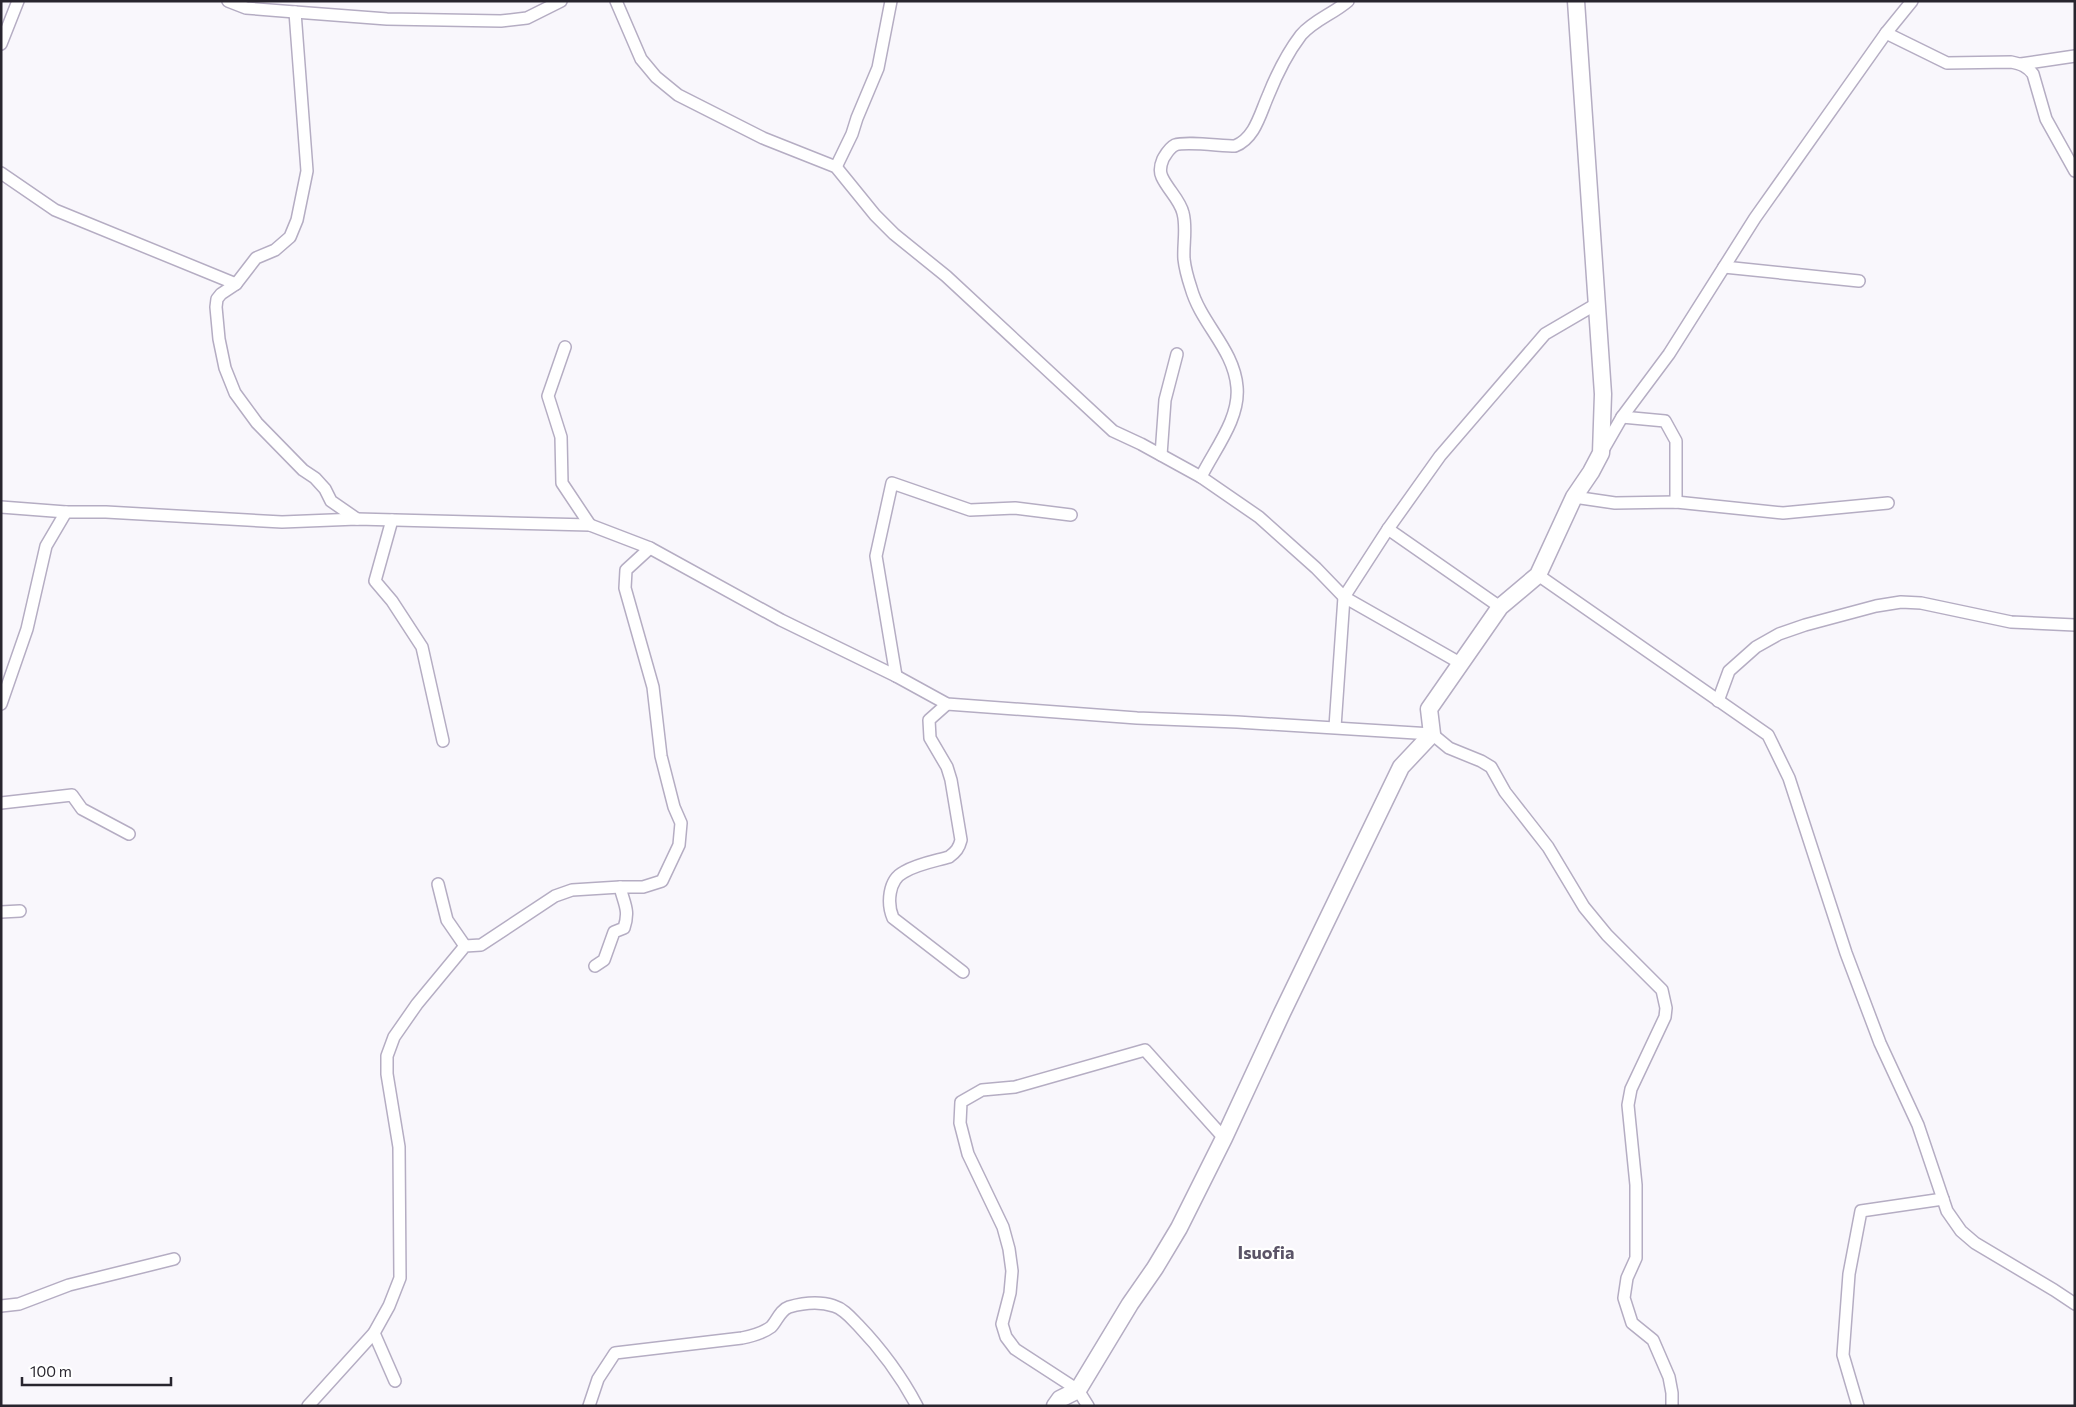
<svg xmlns="http://www.w3.org/2000/svg" width="2076" height="1407" font-family="Commissioner,sans-serif">
<style>
.lines{fill:none;stroke-linecap:round;stroke-linejoin:round}
.minor-casing{stroke:#b5adc3;stroke-width:14}
.secondary-casing{stroke:#b5adc3;stroke-width:19}
.minor{stroke:#fff;stroke-width:11}
.secondary{stroke:#fff;stroke-width:16}
.labels{text-anchor:middle;dominant-baseline:central;stroke-width:4.5;stroke-linejoin:round;paint-order:stroke}
.quarter-label{font-size:18px;font-weight:bold;fill:#5b5468;stroke:#fff}
</style>
<rect width="100%" height="100%" fill="#f9f7fc"/>
<g class="lines">
<defs>
<g id="minor">
<polyline points="228,1 246,8 295,12 387,19 501,21 527,18 561,1"/>
<polyline points="616,1 641,59 656,77 678,95 763,138 836,167 875,215 894,234 946,276 1113,431 1141,444 1201,477 1259,517 1316,568 1344,597 1460,663"/>
<polyline points="295,12 307,171 297,220 290,237 275,250 256,258 236,284 221,294 217,299 216,307 219,339 225,368 235,393 257,423 303,470 315,478 325,489 331,501 357,519"/>
<path d="M 1886,33 L 1947,63 L 2011,62 C 2021,64 2027,66 2033,74 L 2046,119 L 2075,171"/>
<polyline points="1,44 18,1"/>
<polyline points="2021,64 2075,56"/>
<polyline points="836,167 852,134 857,118 878,68 891,1"/>
<polyline points="1,173 55,210 236,284"/>
<polyline points="1724,267 1859,281"/>
<polyline points="565,347 548,396 561,437 562,483 590,525"/>
<polyline points="1622,417 1665,421 1676,441 1676,502"/>
<polyline points="1603,450 1622,417 1669,354 1755,218 1886,33 1912,1"/>
<polyline points="1161,455 1165,400 1177,354"/>
<path d="M 1201,477 C 1214,450 1240,419 1237,387 C 1234,349 1201,324 1191,288 C 1188,279 1185,268 1184,259 C 1183,244 1187,228 1183,213 C 1180,200 1168,190 1162,177 C 1159,171 1160,166 1163,159 C 1166,154 1169,148 1175,145 C 1186,141 1221,146 1235,146 C 1255,138 1260,114 1268,96 C 1276,76 1288,52 1301,35 C 1314,20 1333,14 1348,1"/>
<polyline points="1574,497 1615,503 1676,502 1783,513 1888,503"/>
<polyline points="1,507 66,512 106,512 282,522 357,519 590,525 650,548 781,620 896,676 947,704 1137,718 1237,722 1432,734 1449,748 1481,761 1491,767 1505,792 1548,847 1584,907 1607,935 1662,990 1666,1008 1665,1017 1631,1089 1628,1105 1636,1185 1636,1258 1627,1278 1624,1298 1632,1323 1653,1340 1669,1377 1672,1393 1672,1406"/>
<polyline points="392,520 375,581 392,601 422,647 443,741"/>
<polyline points="1388,529 1500,607"/>
<polyline points="1538,575 1768,735 1789,778 1846,953 1880,1043 1918,1125 1947,1211 1961,1231 1975,1243 2054,1290 2075,1304"/>
<polyline points="896,676 876,556 892,483 970,510 1015,508 1071,515"/>
<polyline points="1718,701 1729,671 1756,647 1779,634 1805,625 1876,606 1901,602 1921,603 2011,622 2075,625"/>
<polyline points="1,704 27,629 46,546 66,512"/>
<path d="M 947,704 L 929,720 L 930,738 L 947,767 L 951,780 L 961,840 C 959,848 956,852 949,857 C 935,861 917,864 904,872 C 888,880 887,904 893,918 L 963,972"/>
<polyline points="1335,727 1344,597 1388,529 1440,456 1545,334 1598,303"/>
<polyline points="1,803 72,795 82,809 129,834"/>
<polyline points="438,884 447,920 465,946"/>
<polyline points="1,912 20,911"/>
<path d="M 595,966 L 604,960 L 614,932 L 624,928 C 630,910 624,904 620,887 L 643,887 L 662,881 L 679,845 L 681,823 L 674,807 L 661,756 L 653,687 L 625,588 L 626,570 L 650,548"/>
<polyline points="1,1306 19,1304 69,1285 174,1259"/>
<polyline points="374,1333 395,1381"/>
<polyline points="308,1406 374,1333 389,1306 400,1278 399,1147 387,1074 387,1056 394,1037 417,1004 465,946 481,945 555,896 572,890 620,887"/>
<path d="M 589,1406 L 598,1379 L 615,1353 L 742,1338 C 752,1336 763,1333 771,1327 C 777,1321 780,1310 789,1307 C 803,1303 819,1301 834,1306 C 844,1309 851,1318 858,1325 C 882,1350 901,1376 917,1406"/>
<polyline points="1088,1406 1078,1390 1015,1349 1006,1337 1002,1324 1010,1293 1012,1271 1009,1249 1003,1227 968,1154 960,1123 961,1102 982,1090 1015,1087 1145,1050 1224,1138"/>
<polyline points="1858,1406 1843,1355 1849,1274 1861,1211 1943,1199"/>
</g>
<polyline id="secondary" points="1055,1406 1060,1399 1078,1390 1130,1304 1155,1268 1179,1228 1224,1138 1282,1013 1401,767 1432,734 1429,709 1500,607 1538,575 1574,497 1591,472 1601,453 1603,394 1576,1"/>
</defs>
<use href="#minor" class="minor-casing"/>
<use href="#secondary" class="secondary-casing"/>
<use href="#minor" class="minor"/>
<use href="#secondary" class="secondary"/>
</g>
<g class="labels">
<g class="quarter-label">
<text x="1266" y="1252">Isuofia</text>
</g>
</g>
<rect width="2076" height="1407" fill="none" stroke="#28252e" stroke-width="5"/>
<path d="M22 1377v8h149v-8" fill="none" stroke="#28252e" stroke-width="2.5"/>
<text x="30" y="1377" font-size="15" fill="#28252e" stroke="#ffffff" stroke-width="4" paint-order="stroke">100 m</text>
</svg>
